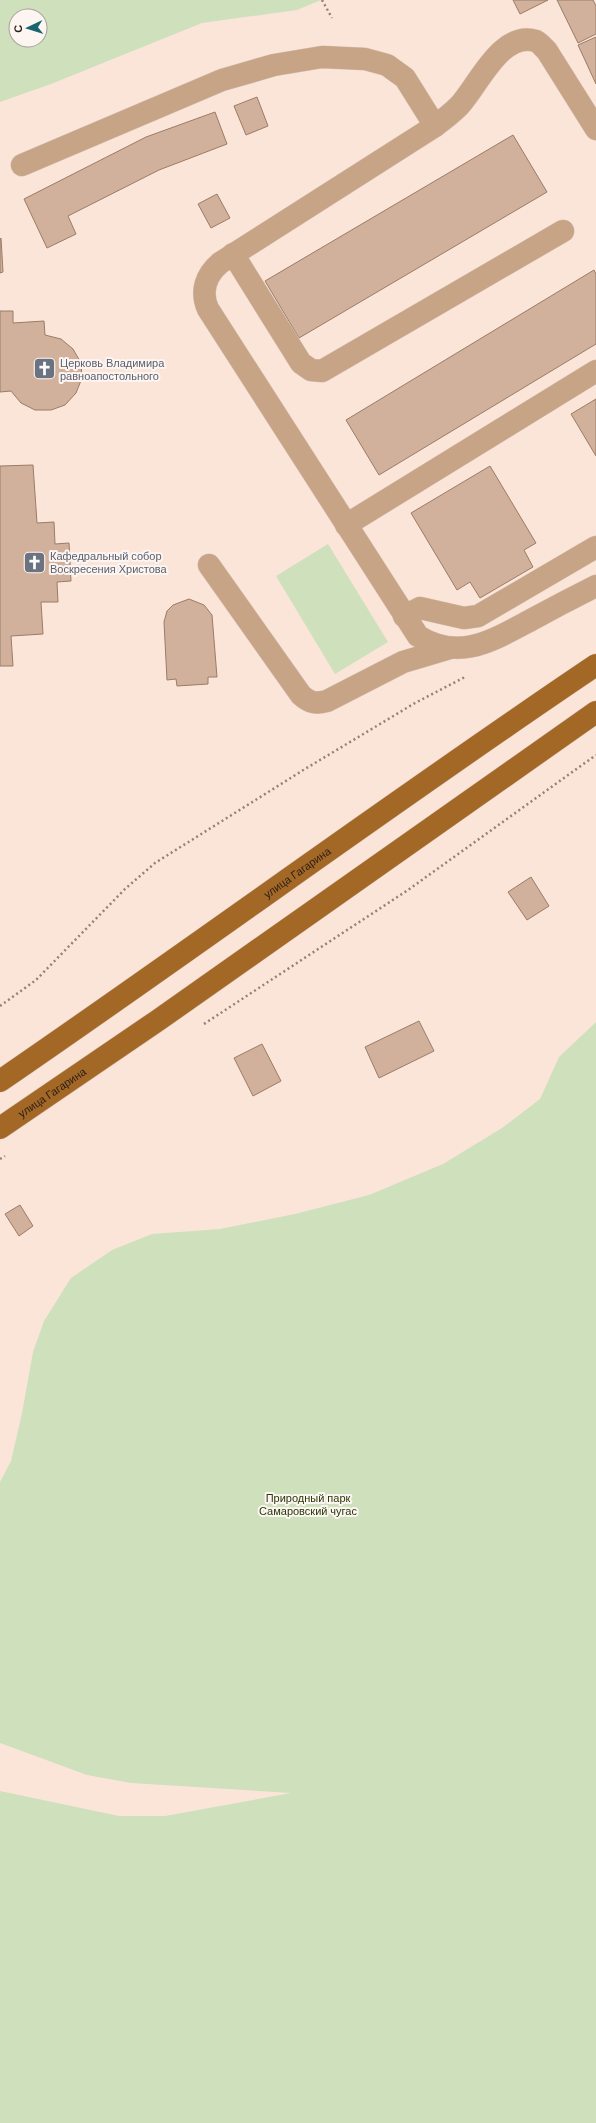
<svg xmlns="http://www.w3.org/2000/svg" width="596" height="2123" font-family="'DM Sans',sans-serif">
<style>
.green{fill:#cfe0bd;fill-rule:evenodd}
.building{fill:#d1b19b;stroke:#9a7c67}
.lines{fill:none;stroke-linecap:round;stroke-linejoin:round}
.minor-casing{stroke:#d6c1b6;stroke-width:23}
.major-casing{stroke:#d6c1b6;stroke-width:23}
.path{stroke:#938278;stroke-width:2.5;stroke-dasharray:2 3;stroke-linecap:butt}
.minor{stroke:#c6a485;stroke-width:22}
.major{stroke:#a36726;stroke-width:22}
.labels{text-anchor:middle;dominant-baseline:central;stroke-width:4;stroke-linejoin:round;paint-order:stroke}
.worship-label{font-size:11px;fill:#5b616d;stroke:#fdf5f2;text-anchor:start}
.street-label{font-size:11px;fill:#2b1e17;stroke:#fdf5f2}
.park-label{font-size:11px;fill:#263a06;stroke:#fdf5f2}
</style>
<rect width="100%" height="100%" fill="#fbe5d9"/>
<g class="green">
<path d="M 0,0 L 321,0 L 297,10 L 202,23 L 51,84 L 0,102 ZM 16,16 L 40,16 L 40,40 L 16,40 Z"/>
<polygon points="328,544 388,642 335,674 276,576"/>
<polygon points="596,1022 596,2123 0,2123 0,1791 119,1816 165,1816 291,1793 131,1783 87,1775 0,1743 0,1482 11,1461 22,1413 33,1352 44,1321 71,1278 112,1250 152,1234 220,1229 295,1214 369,1195 443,1164 502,1128 540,1099 559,1057"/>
</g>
<g class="building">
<polygon points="513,0 548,0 520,14"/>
<polygon points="557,0 593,0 596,6 596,34 578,43"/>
<polygon points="596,37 596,84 578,45"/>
<polygon points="257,97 268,126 246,135 234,106"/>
<polygon points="215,112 227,144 159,170 68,216 76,234 47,248 24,199 146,137"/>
<polygon points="513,135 547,192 299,338 265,281"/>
<polygon points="217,194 230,218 211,228 198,204"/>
<polygon points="1,238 3,272 0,273 0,239"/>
<polygon points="594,270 596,274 596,344 379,475 346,420"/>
<polygon points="0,311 13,311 13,323 44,321 45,335 61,339 73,349 81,363 82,378 76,393 65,405 51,410 35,410 21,403 11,391 0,392"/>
<polygon points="596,399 596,456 571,414"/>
<polygon points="33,465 37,523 54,522 55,544 69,543 71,581 57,582 58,602 41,602 43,634 11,636 13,666 0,666 0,466"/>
<polygon points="490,466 536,543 524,550 533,567 480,598 470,582 457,590 411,513"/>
<polygon points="189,599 204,605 212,615 217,677 208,677 208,684 177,686 176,679 167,680 164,622 167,611 173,605"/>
<polygon points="531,877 549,906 527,920 508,892"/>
<polygon points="419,1021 434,1051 379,1078 365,1047"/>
<polygon points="262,1044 281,1081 253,1096 234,1058"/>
<polygon points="20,1205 33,1226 19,1236 5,1214"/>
</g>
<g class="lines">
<defs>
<g id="minor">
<path d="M 596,129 L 547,51 C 544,48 540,43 536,41 C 501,30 478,86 459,106 C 452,113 443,120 435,126 L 220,263 C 206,275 200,291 208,309 L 418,636 C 460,662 493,640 531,620 C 553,608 574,597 596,586"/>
<polyline points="22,165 222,80 274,65 322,57 365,59 387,65 405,78 435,126"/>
<polyline points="233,254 301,363 311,370 322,371 563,231"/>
<polyline points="346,525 596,371"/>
<path d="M 209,565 L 301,695 C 310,703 316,704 327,701 L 403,662 L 450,648"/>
<polyline points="404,616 420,608 464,618 478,616 596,547"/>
</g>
<g id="major">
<path id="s1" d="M 0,1081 C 200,944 395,800 596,665"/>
<path id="s2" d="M 0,1128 L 157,1021 L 596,712"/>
</g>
</defs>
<use href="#minor" class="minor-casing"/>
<use href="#major" class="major-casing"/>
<g class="path">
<polyline points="322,0 332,18"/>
<polyline points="0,1006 36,980 125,889 155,863 305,769 415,703 465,677"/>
<polyline points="204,1024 408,890 596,755"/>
<polyline points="0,1159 5,1156"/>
</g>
<use href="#minor" class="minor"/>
<use href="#major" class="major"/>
</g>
<defs>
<symbol id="church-square" viewBox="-11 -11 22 22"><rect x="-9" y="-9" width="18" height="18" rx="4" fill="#6b7280" stroke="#fdf5f2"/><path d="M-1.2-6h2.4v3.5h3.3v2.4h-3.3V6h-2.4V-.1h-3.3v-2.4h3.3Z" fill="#fff"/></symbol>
</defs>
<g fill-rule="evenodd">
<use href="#church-square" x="32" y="356" width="25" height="25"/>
<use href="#church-square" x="22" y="550" width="25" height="25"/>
</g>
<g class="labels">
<g class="worship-label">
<text x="60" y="363">Церковь Владимира<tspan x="60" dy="13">равноапостольного</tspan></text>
<text x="50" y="556">Кафедральный собор<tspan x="50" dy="13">Воскресения Христова</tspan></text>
</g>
<g class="street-label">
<text stroke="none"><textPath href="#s1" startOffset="363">улица Гагарина</textPath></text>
<text stroke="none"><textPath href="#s2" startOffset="63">улица Гагарина</textPath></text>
</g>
<g class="park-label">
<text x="308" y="1498">Природный парк<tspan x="308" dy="13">Самаровский чугас</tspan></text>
</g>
</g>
<g transform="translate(28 28) rotate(266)"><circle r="19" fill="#fdf5f2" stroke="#a99f9a"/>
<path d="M0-3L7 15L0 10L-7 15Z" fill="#18656d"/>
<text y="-6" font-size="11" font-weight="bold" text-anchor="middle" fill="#2b1e17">С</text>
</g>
</svg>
